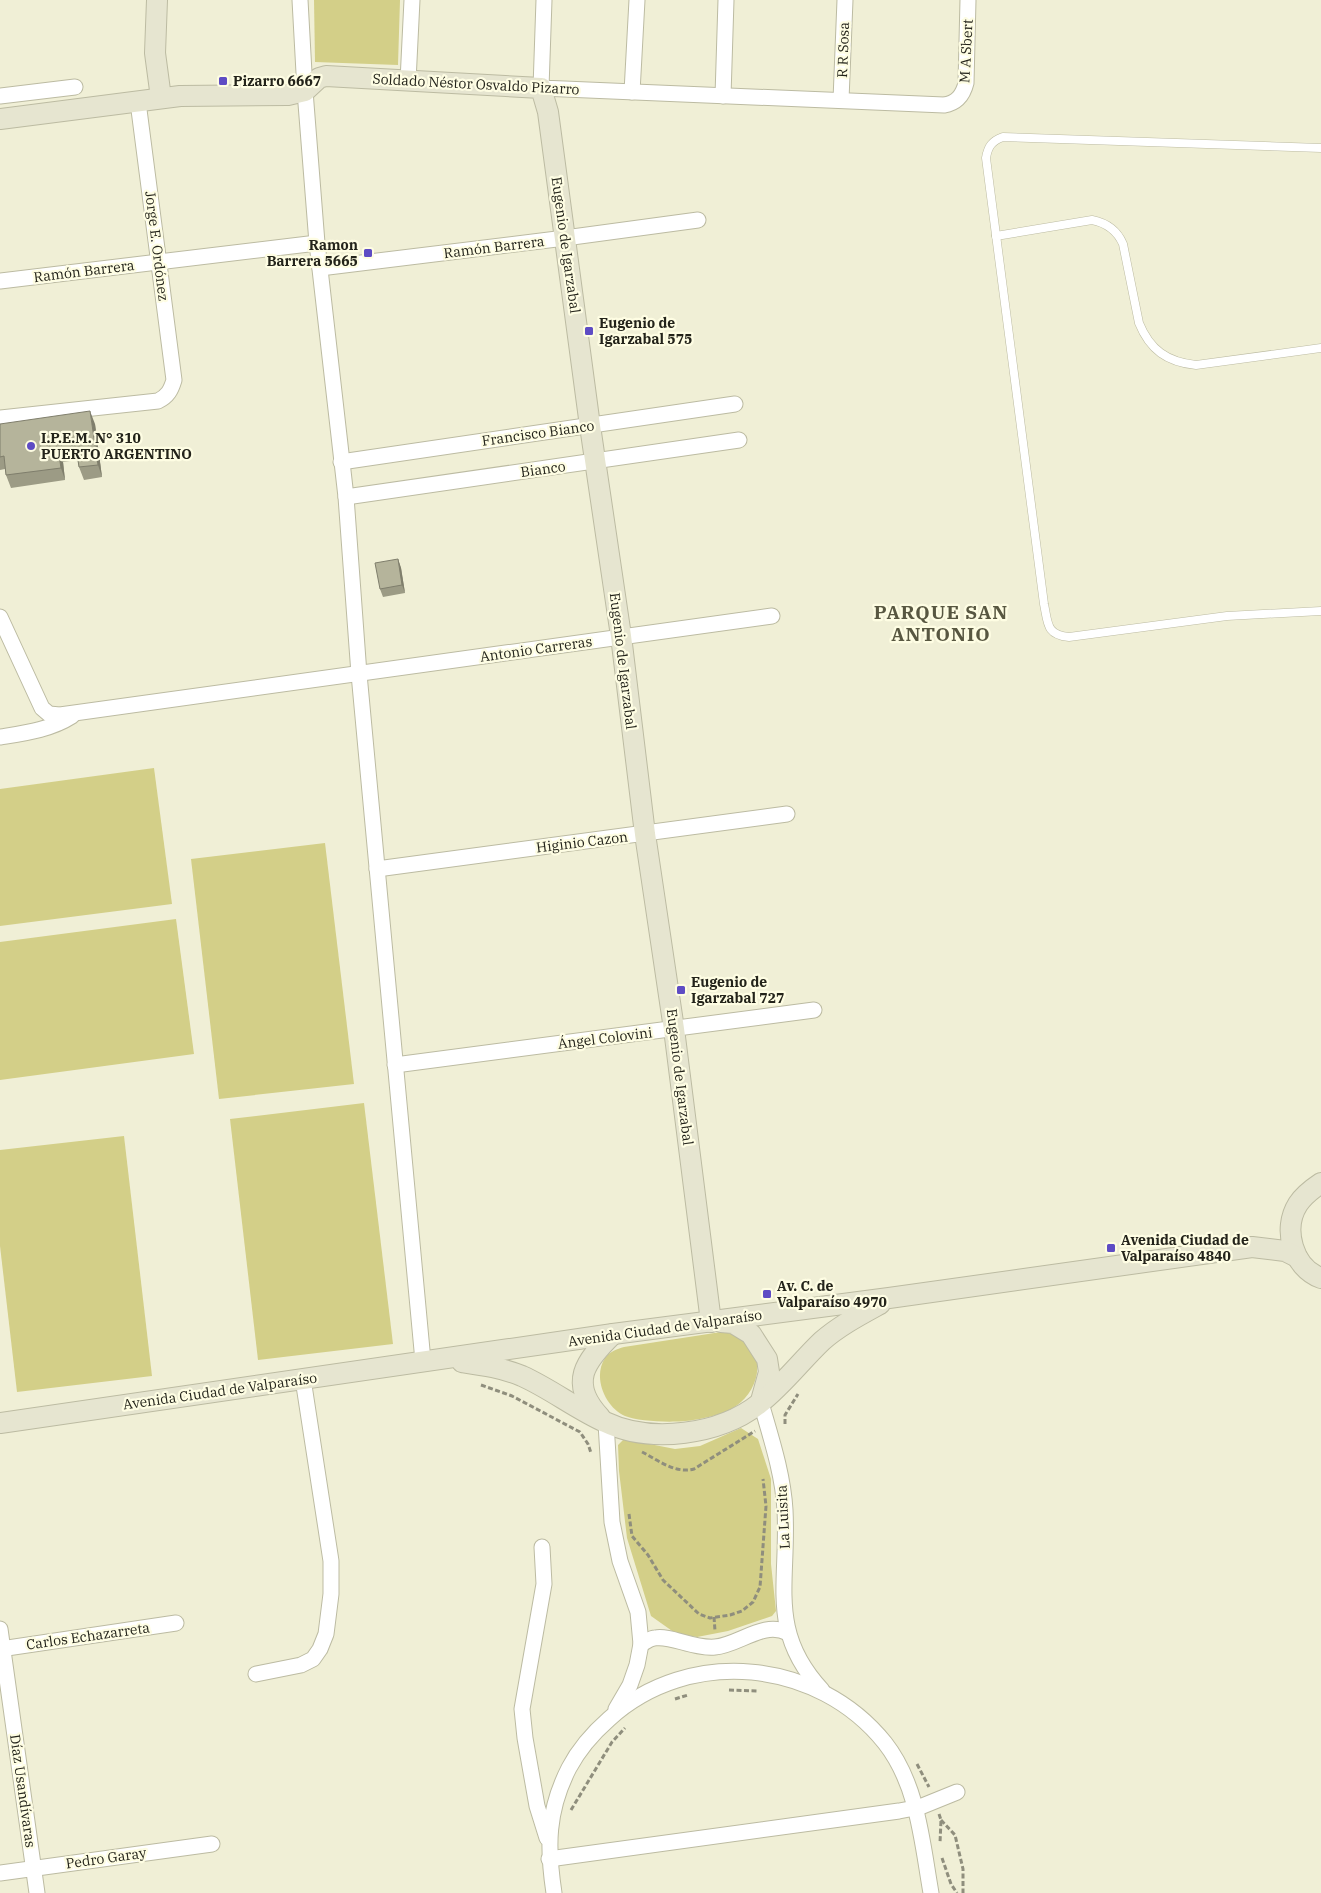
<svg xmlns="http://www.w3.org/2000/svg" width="1321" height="1893" font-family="'IBM Plex Serif',serif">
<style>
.green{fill:#d3cf88}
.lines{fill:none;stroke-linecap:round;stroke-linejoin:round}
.lane-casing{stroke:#bcbba2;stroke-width:9}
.street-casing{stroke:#bcbba2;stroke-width:17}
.secondary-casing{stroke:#bcbba2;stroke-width:22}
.path{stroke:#8f8e7d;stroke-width:3;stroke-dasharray:5 2.5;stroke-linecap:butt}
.lane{stroke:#fff;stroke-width:8}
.street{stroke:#fff;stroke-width:15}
.secondary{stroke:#e6e5d0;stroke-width:20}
.wall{fill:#9c9b85}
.shaded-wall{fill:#7f7e6c}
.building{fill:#b5b49b;stroke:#7f7e6c}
.poi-dot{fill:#5e4cc4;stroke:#fefde3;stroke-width:2}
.labels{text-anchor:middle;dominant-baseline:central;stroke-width:4.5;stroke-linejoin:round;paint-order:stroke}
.street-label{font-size:14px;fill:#23231a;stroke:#fefde3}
.poi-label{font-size:14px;font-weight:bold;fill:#23231a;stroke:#fefde3;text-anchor:start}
.district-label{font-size:19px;font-weight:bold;letter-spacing:1px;fill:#585741;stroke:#fefde3}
</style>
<rect width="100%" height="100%" fill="#f0efd6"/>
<g class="green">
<polygon points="314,0 400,0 398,65 315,62"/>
<polygon points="154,768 172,904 0,926 0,789"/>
<polygon points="325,843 354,1084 219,1099 191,859"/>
<polygon points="176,919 194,1054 0,1080 0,942"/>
<polygon points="364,1103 393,1344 258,1360 230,1119"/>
<polygon points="124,1136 152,1376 17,1392 0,1246 0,1150"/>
<path d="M 721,1332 C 728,1333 736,1334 743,1338 C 745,1340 748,1344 750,1347 C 765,1366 755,1393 736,1406 C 724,1414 707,1418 693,1420 C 677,1423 639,1422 625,1416 C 606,1408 592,1378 605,1358 C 609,1352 617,1349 624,1347 Z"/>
<polygon points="741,1428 758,1439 771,1479 771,1564 776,1611 772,1616 728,1631 697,1637 675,1633 651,1616 627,1538 619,1471 618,1445 624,1439 675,1449 700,1446"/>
</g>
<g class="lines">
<defs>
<g id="lane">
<path d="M 1321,148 L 1003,137 C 992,141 988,146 986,158 L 1044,604 C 1048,623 1046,635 1069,637 L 1227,616 L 1321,611"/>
<path d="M 996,236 L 1092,220 C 1107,223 1117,230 1123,244 L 1139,323 C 1150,350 1167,362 1196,365 L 1321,348"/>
</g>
<g id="street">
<polyline points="300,0 305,91 317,243 346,497 359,674 423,1361"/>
<path d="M 544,0 L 541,88 L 944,105 C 957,103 963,95 966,83 L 968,0"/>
<polyline points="408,81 412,0"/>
<polyline points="632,92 637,0"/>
<polyline points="0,96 75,87"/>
<polyline points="723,96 726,0"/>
<polyline points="841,100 845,0"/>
<polyline points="320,268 565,238 698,220"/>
<polyline points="0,281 317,243"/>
<path d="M 0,418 L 158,401 C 168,396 171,390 174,380 L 138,102"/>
<polyline points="341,462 735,404"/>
<polyline points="346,497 739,440"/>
<polyline points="0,617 42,708 49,714 60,715 772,616"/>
<path d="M 0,737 C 25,733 50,730 72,716"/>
<polyline points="377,869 787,814"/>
<polyline points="395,1065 814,1010"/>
<path d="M 761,1403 C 771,1438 783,1474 785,1510 C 789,1582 767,1631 822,1690"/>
<polyline points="606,1423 612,1522 620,1561 638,1612 641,1644 637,1665 630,1685 616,1709"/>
<polyline points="542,1547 544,1584 522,1709 525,1738 537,1806 547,1838"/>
<polyline points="0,1629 37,1893"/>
<path d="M 641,1644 C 646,1642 650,1638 655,1638 C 671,1635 693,1649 715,1647 C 739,1645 764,1620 788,1633"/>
<polyline points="0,1649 176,1623"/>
<polyline points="256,1674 301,1665 313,1659 320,1649 326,1634 331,1594 331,1561 303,1379"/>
<polyline points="549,1859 899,1811 920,1807 957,1792"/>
<polyline points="0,1873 212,1844"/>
<path d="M 554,1893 C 547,1847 547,1811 569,1768 C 579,1749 593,1733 609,1719 C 689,1646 818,1659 885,1743 C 918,1785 922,1842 931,1893"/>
</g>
<g id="secondary">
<polyline points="157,0 155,53 161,98"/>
<polyline points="0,119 180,96 288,95 305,91 319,78 326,76 541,88 548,112 590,426 621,636 645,834 674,1029 711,1322"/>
<path d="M 1321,1183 C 1312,1189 1304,1195 1298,1204 C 1282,1229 1293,1268 1321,1278"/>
<polyline points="721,1322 733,1323 751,1334 767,1359 769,1372 761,1401"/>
<path d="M 462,1362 C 482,1365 503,1368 522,1376 C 551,1389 576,1409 605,1422 C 651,1444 720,1435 760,1403 C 783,1385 801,1361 822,1341 C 839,1326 860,1315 880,1304"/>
<path d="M 600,1417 C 568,1383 585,1361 613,1334"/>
<polyline points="0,1423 613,1334 889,1298 1252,1247 1285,1251 1297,1257"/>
</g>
</defs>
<use href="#lane" class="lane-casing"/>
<use href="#street" class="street-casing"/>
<use href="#secondary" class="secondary-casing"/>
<g class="path">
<polyline points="481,1385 512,1396 580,1432 588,1444 591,1453"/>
<polyline points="785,1424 785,1415 798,1394"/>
<path d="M 642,1452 C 658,1460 675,1474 694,1469 L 755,1431"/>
<polyline points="629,1514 632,1536 648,1555 663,1580 699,1614 710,1618 730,1615 742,1611 753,1602 760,1587 766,1506 763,1479"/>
<polyline points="714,1617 715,1631"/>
<polyline points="729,1690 758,1691"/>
<polyline points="675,1699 688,1695"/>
<polyline points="917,1764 929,1787"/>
<polyline points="571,1810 612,1742 625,1728"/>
<polyline points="939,1814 941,1820 940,1843"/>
<polyline points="941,1820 955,1835 963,1869 963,1893"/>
<polyline points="942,1858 951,1884 957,1893"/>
</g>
<use href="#lane" class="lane"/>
<use href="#street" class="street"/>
<use href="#secondary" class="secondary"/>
</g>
<g class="wall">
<polygon points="0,424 95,424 102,477 84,480 79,467 78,460 63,462 65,480 11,488 6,475 5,469 0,470"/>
<polygon points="398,559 401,568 405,593 383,597 380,589"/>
</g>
<g class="shaded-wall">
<polygon points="90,411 95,424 102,477 98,465"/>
<polygon points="58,449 63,462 65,480 61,468"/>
<polygon points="398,559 401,568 405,593 402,585"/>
</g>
<g class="building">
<polygon points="90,411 98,465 79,467 76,447 58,449 61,468 6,475 4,456 0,457 0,424"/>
<polygon points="398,559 402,585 380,589 375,563"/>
</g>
<g class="poi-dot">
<rect x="218" y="76" width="10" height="10" rx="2.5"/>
<rect x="363" y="248" width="10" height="10" rx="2.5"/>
<rect x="584" y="326" width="10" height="10" rx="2.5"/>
<circle cx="31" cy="446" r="5"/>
<rect x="676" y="985" width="10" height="10" rx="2.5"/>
<rect x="1106" y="1243" width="10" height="10" rx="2.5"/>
<rect x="762" y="1289" width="10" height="10" rx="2.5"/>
</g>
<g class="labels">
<g class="street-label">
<text transform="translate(843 50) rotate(-88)">R R Sosa</text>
<text transform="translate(966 51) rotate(-87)">M A Sbert</text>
<text transform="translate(476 84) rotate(3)">Soldado Néstor Osvaldo Pizarro</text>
<text transform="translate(566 245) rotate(82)">Eugenio de Igarzabal</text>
<text transform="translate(157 246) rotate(83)">Jorge E. Ordónez</text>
<text transform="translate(494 247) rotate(-7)">Ramón Barrera</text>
<text transform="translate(84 271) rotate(-7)">Ramón Barrera</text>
<text transform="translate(538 433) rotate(-8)">Francisco Bianco</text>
<text transform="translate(543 469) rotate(-8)">Bianco</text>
<text transform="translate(536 649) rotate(-8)">Antonio Carreras</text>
<text transform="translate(623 661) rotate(83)">Eugenio de Igarzabal</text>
<text transform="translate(582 842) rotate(-7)">Higinio Cazon</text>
<text transform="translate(605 1038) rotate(-7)">Ángel Colovini</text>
<text transform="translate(680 1077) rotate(83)">Eugenio de Igarzabal</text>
<text transform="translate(665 1328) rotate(-8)">Avenida Ciudad de Valparaíso</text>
<text transform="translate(220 1391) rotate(-8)">Avenida Ciudad de Valparaíso</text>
<text transform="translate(783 1517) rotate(-93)">La Luisita</text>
<text transform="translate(88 1636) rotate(-8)">Carlos Echazarreta</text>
<text transform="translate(23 1791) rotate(82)">Díaz Usandívaras</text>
<text transform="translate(106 1858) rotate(-8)">Pedro Garay</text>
</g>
<g class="poi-label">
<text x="233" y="81">Pizarro 6667</text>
<text x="358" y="245" text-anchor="end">Ramon<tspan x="358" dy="16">Barrera 5665</tspan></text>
<text x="599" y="323">Eugenio de<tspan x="599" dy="16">Igarzabal 575</tspan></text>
<text x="41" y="438">I.P.E.M. N° 310<tspan x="41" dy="16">PUERTO ARGENTINO</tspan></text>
<text x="691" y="982">Eugenio de<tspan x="691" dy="16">Igarzabal 727</tspan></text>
<text x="1121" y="1240">Avenida Ciudad de<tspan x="1121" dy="16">Valparaíso 4840</tspan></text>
<text x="777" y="1286">Av. C. de<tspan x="777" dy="16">Valparaíso 4970</tspan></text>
</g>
<g class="district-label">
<text x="941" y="612">PARQUE SAN<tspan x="941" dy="22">ANTONIO</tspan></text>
</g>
</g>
</svg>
